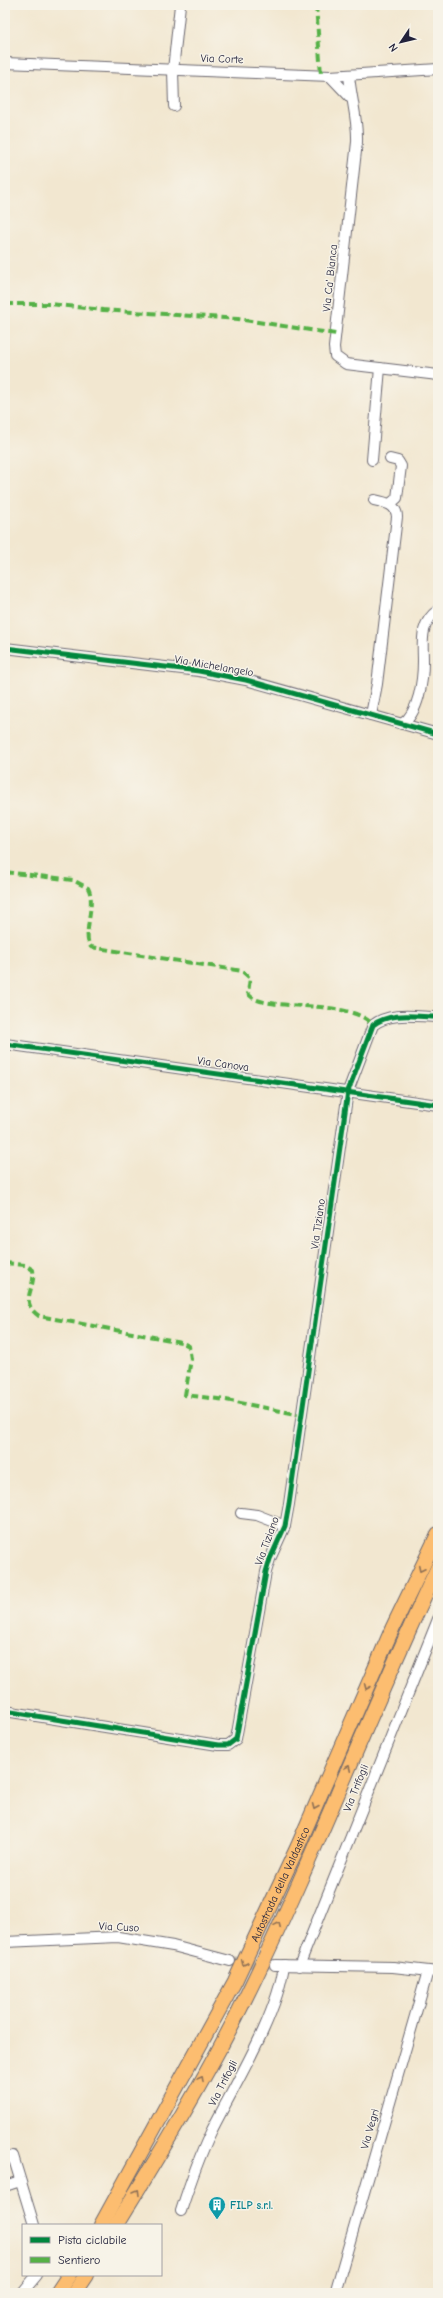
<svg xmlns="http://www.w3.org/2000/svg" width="443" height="2298" font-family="'Comic Neue',sans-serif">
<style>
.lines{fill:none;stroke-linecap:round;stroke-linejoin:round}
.minor-tunnel{stroke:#c8c0b2;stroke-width:10;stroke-dasharray:10 5;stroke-linecap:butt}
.minor-casing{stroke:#6b676f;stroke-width:12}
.highway-casing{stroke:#6b676f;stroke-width:16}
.minor{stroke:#fff;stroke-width:10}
.highway{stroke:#fcbd6f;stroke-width:14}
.quiet{stroke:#55b146;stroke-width:4;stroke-dasharray:8 4;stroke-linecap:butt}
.cycleway-casing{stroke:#f7f3e8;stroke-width:8}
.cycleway{stroke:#00873e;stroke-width:5}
.oneway{stroke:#8f7055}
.labels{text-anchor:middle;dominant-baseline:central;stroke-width:3;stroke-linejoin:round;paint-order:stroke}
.street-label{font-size:11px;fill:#22223b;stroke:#f7f3e8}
.culture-label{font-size:11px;font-weight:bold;fill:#0d838f;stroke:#f7f3e8;text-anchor:start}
</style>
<rect width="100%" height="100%" fill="#f7f3e8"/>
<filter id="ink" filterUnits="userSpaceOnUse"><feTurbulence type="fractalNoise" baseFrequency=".025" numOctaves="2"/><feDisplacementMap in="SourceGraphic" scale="8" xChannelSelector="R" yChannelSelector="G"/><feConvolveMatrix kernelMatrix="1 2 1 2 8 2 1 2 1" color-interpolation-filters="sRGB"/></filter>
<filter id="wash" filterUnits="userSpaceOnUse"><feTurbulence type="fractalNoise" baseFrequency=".012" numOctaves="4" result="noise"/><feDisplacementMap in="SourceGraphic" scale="16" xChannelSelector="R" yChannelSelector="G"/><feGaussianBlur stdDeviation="0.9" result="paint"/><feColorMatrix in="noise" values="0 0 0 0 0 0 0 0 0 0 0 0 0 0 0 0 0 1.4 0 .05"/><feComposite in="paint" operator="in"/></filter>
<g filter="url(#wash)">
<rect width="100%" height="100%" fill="#f2e7d0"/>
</g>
<g filter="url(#ink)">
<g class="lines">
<polyline class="minor-tunnel" points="230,1961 275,1965"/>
<defs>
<g id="minor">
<polyline points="5,63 330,76 438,69"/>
<path d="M 349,75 C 351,99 358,119 357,142 L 334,347 L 335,356 L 346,364 L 438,375"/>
<polyline points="330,76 351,98"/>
<polyline points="174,106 173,70 180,5"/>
<polyline points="372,460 380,368"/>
<polyline points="390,504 397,498 401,466 398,461 390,459"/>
<polyline points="5,648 199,671 246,680 438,734"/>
<path d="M 371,715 L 377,684 L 397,517 C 397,504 384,502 374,500"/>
<path d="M 402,724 C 419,713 423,680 423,661 C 423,642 419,624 438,610"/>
<polyline points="5,1044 438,1105"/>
<polyline points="241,1513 257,1515 285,1526"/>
<path d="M 5,1711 L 218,1745 L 228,1745 L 236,1739 L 266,1572 L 270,1559 L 285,1526 L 289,1504 L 348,1091 L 373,1025 C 391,1011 417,1017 438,1017"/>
<polyline points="5,1942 118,1937 173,1946 230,1961"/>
<polyline points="275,1965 393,1967 438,1972"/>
<polyline points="299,1966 438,1619"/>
<polyline points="5,2159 13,2156 34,2225"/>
<polyline points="5,2186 20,2181"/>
<path d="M 181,2211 C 190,2183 199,2157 211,2132 C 235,2084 277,2017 284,1965"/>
<polyline points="22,2293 37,2275"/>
<polyline points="335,2293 428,1971"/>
</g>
<g id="highway">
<path id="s1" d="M 101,2225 L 235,1981 L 298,1846 L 393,1627 L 438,1534"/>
<path d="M 116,2225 C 161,2152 206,2078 244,2001 C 314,1859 370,1710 438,1567"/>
<polyline points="57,2293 69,2275"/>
<polyline points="74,2293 86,2275"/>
</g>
</defs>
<use href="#minor" class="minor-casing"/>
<use href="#highway" class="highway-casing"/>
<use href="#minor" class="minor"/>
<use href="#highway" class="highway"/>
<g class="quiet">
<polyline points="316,5 321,75"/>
<polyline points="5,304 50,304 103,310 238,319 336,334"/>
<path d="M 5,872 L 73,880 L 88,888 C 97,904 81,936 91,947 L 242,971 L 250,978 L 248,993 C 258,1014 348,996 373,1025"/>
<path d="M 5,1263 L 25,1265 L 33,1270 C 36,1290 18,1301 39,1316 L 181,1342 L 189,1346 L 191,1359 L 185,1395 L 226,1400 L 301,1415"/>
</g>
<defs>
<g id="cycleway">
<polyline points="5,648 199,671 246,680 438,734"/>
<polyline points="5,1044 438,1105"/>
<path d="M 5,1711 L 218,1745 L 228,1745 L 236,1739 L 266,1572 L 270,1559 L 285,1526 L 289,1504 L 348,1091 L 373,1025 C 391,1011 417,1017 438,1017"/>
</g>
</defs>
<use href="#cycleway" class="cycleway-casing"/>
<use href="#cycleway" class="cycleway"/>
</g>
<defs><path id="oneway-chevron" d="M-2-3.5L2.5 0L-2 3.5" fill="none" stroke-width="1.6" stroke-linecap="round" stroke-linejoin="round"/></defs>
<g class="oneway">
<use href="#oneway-chevron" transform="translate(421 1569) rotate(116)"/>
<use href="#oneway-chevron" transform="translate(367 1687) rotate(113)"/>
<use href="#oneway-chevron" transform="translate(348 1768) rotate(-66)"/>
<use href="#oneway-chevron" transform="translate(315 1807) rotate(113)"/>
<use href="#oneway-chevron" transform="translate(278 1925) rotate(-66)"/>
<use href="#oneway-chevron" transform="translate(244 1963) rotate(115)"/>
<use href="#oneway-chevron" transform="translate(201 2079) rotate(-61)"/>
<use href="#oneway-chevron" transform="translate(137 2192) rotate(-59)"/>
</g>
</g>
<defs>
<symbol id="building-pin" viewBox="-11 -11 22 30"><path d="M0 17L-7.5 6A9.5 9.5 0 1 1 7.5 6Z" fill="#0f9aa8" stroke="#f7f3e8"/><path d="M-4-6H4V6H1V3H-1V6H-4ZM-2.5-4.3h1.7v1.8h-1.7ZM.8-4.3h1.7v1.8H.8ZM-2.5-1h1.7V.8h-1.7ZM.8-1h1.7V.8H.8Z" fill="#fff"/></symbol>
</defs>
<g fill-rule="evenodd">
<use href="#building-pin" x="207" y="2195" width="20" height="27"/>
</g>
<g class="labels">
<g class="street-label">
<text transform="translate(222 59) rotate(2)">Via Corte</text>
<text transform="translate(330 278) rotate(-84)">Via Ca' Bianca</text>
<text transform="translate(214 666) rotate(10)">Via Michelangelo</text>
<text transform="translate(223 1064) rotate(8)">Via Canova</text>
<text transform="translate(318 1224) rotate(-82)">Via Tiziano</text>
<text transform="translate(267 1541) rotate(-70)">Via Tiziano</text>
<text transform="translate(356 1788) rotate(-68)">Via Trifogli</text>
<text stroke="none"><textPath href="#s1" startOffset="385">Autostrada della Valdastico</textPath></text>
<text transform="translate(119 1927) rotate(3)">Via Cuso</text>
<text transform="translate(223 2083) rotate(-63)">Via Trifogli</text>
<text transform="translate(370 2129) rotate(-74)">Via Vegri</text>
</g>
<g class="culture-label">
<text x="230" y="2205">FILP s.r.l.</text>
</g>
</g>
<rect width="443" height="2298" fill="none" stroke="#f7f3e8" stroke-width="20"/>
<rect x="22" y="2224" width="140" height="52" fill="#f7f3e8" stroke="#a29fa3"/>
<rect x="30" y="2237" width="20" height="6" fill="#00873e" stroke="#a29fa3"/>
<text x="58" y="2244" font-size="12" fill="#22223b">Pista ciclabile</text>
<rect x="30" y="2257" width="20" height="6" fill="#55b146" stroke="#a29fa3"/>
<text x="58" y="2264" font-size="12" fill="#22223b">Sentiero</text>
<g transform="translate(401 42) rotate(235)" stroke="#f7f3e8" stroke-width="3" paint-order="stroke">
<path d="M0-3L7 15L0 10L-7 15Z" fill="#22223b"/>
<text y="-6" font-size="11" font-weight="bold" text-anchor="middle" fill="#22223b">N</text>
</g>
</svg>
